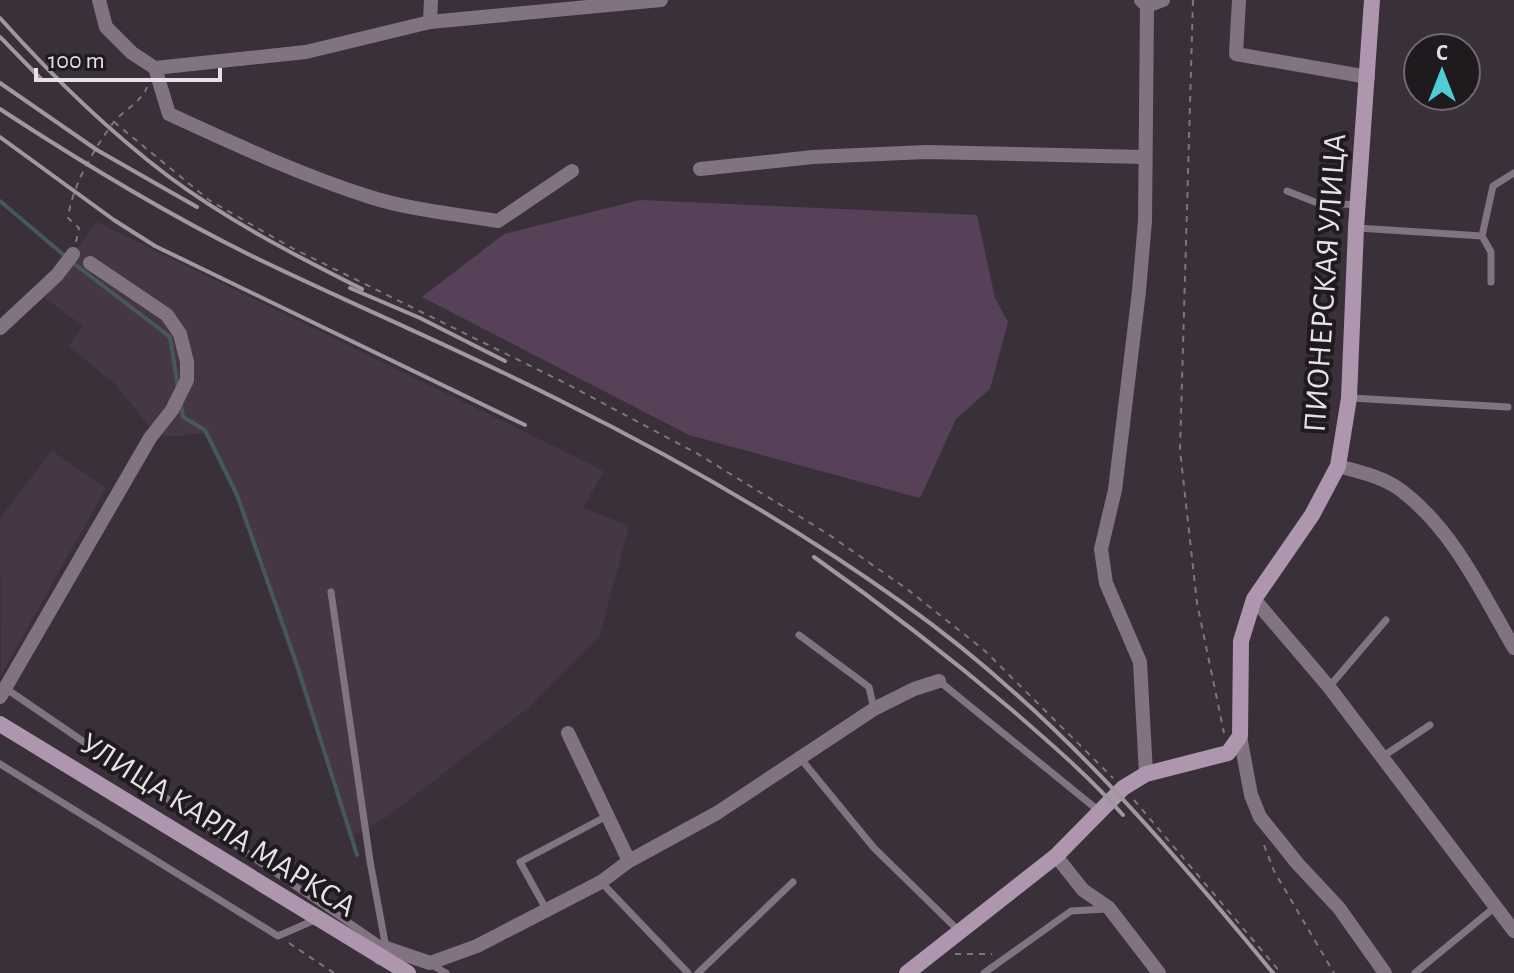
<svg xmlns="http://www.w3.org/2000/svg" width="1514" height="973" font-family="'Alegreya Sans',sans-serif">
<style>
.built{fill:#453746}
.green{fill:#574159}
.lines{fill:none;stroke-linecap:round;stroke-linejoin:round}
.stream{stroke:#45585c;stroke-width:4}
.path{stroke:#7e757e;stroke-width:2;stroke-dasharray:6 6;stroke-linecap:butt}
.lane{stroke:#827383;stroke-width:7}
.street{stroke:#827383;stroke-width:14}
.secondary{stroke:#ae96af;stroke-width:16}
.rail{stroke:#a098a0;stroke-width:4}
.labels{text-anchor:middle;dominant-baseline:central;stroke-width:8;stroke-linejoin:round;paint-order:stroke}
.street-label{font-size:32px;fill:#e7e1e7;stroke:#1e1a1e}
</style>
<rect width="100%" height="100%" fill="#3a303a"/>
<g class="built">
<polygon points="97,222 604,471 583,508 629,526 600,635 529,707 388,816 351,836 237,495 207,433 164,437 149,426 115,384 69,346 83,326 42,296"/>
<polygon points="52,451 106,488 1,675 0,518"/>
</g>
<polygon class="green" points="640,200 977,215 995,298 1008,322 990,389 956,419 920,498 689,435 422,297 504,234"/>
<g class="lines">
<g class="stream">
<polyline points="0,201 65,256"/>
<polyline points="72,262 170,337 178,388"/>
<polyline points="181,405 183,417 205,430 237,495 296,662 357,855"/>
</g>
<g class="path">
<polyline points="1193,0 1180,450 1197,603 1224,733"/>
<polyline points="114,122 209,200 290,247 567,384 698,454 828,534 907,589 984,650 1113,778"/>
<path d="M 76,242 L 79,228 L 68,218 C 72,186 94,149 113,123 C 123,110 141,103 147,87"/>
<polyline points="1134,800 1281,973"/>
<polyline points="1264,845 1274,871 1334,973"/>
<polyline points="289,943 334,973"/>
<polyline points="955,954 992,954"/>
</g>
<g class="lane">
<polyline points="1287,191 1315,202 1356,205"/>
<polyline points="1358,228 1482,236 1491,252 1491,282"/>
<polyline points="1482,236 1493,186 1514,173"/>
<polyline points="1351,398 1508,407"/>
<polyline points="331,592 370,861 386,948"/>
<polyline points="799,635 869,687 874,709"/>
<polyline points="939,681 1099,811"/>
<polyline points="1329,687 1386,620"/>
<polyline points="5,688 386,948"/>
<polyline points="1382,757 1430,725"/>
<polyline points="801,759 874,848 959,931"/>
<polyline points="0,764 278,936 317,919"/>
<polyline points="601,882 688,973"/>
<polyline points="546,909 520,862 607,816"/>
<polyline points="432,965 446,973"/>
<polyline points="698,973 793,882"/>
<polyline points="984,973 1071,911 1106,909"/>
<polyline points="1415,973 1495,907"/>
</g>
<g class="street">
<polyline points="99,0 106,27 132,53 155,68"/>
<polyline points="1141,0 1147,6 1145,221 1139,291 1115,490 1101,549 1106,583 1140,662 1146,774"/>
<polyline points="1239,0 1236,54 1368,77"/>
<polyline points="1147,6 1163,0"/>
<polyline points="430,22 431,0"/>
<polyline points="700,169 813,157 926,152 1144,157"/>
<path d="M 572,171 L 498,221 C 455,214 411,210 370,197 C 301,175 234,144 169,114 L 155,68 L 306,52 L 430,22 L 661,0"/>
<polyline points="0,328 57,275 73,254"/>
<path d="M 1338,466 C 1360,472 1384,477 1402,491 C 1454,531 1482,593 1514,648"/>
<polyline points="1254,599 1329,687 1514,931"/>
<polyline points="0,697 150,438 172,410 187,380 187,362 180,334 167,315 90,263"/>
<polyline points="568,733 629,861"/>
<polyline points="1240,736 1251,795 1260,817 1297,863 1339,908 1385,973"/>
<polyline points="1056,856 1083,890 1109,908 1159,973"/>
<polyline points="380,958 386,948 430,963 477,946 601,882 629,861 717,813 874,709 914,689 939,681"/>
</g>
<g class="secondary">
<polyline points="0,724 408,973"/>
<polyline points="907,973 1056,856 1123,788 1146,774 1228,753 1240,736 1241,641 1254,599 1312,515 1338,466 1349,398 1356,228 1372,0"/>
</g>
<g class="rail">
<path d="M 0,18 C 51,75 106,129 168,176 C 227,220 296,256 362,289"/>
<polyline points="0,37 42,80"/>
<polyline points="0,83 97,150 197,207"/>
<path d="M 0,109 C 81,162 163,212 250,255 C 353,305 459,349 561,401 C 680,460 796,527 904,604 C 1049,707 1161,837 1273,973"/>
<polyline points="0,137 114,220 155,246 525,425"/>
<polyline points="350,288 420,318 505,361"/>
<path d="M 814,557 C 882,605 948,656 1012,710 C 1050,743 1090,777 1123,815"/>
</g>
</g>
<g class="labels">
<g class="street-label">
<text transform="translate(1325 283) rotate(-86)">ПИОНЕРСКАЯ УЛИЦА</text>
<text transform="translate(218 825) rotate(32)">УЛИЦА КАРЛА МАРКСА</text>
</g>
</g>
<g transform="translate(1442 72)"><circle r="38" fill="#1e1a1e" stroke="#6e6a6e" stroke-width="2"/>
<path d="M0-6L14 30L0 20L-14 30Z" fill="#52cbd7"/>
<text y="-12" font-size="22" font-weight="bold" text-anchor="middle" fill="#e7e1e7">С</text>
</g>
<path d="M36 68v12h184v-12" fill="none" stroke="#e7e1e7" stroke-width="4"/>
<text x="48" y="68" font-size="24" fill="#e7e1e7" stroke="#1e1a1e" stroke-width="6" paint-order="stroke">100 m</text>
</svg>
